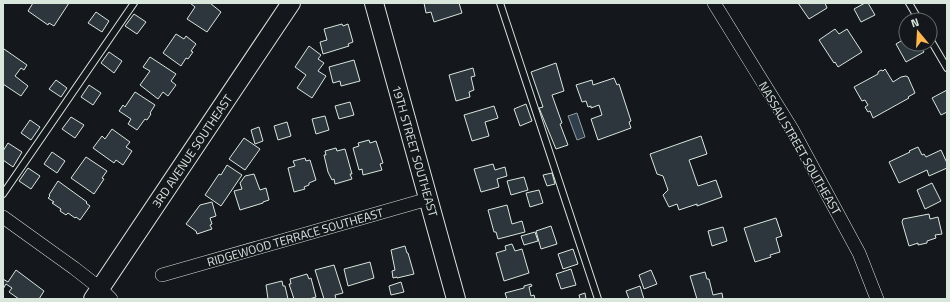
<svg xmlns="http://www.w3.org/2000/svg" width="950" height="302" font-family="'Titillium Web',sans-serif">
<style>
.water{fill:#2f3f4d;stroke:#939e99}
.building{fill:#2c363c;stroke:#d8e6dc}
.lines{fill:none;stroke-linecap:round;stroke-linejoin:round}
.service-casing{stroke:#d8e6dc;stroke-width:8}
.minor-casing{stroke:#d8e6dc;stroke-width:14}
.secondary-casing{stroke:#d8e6dc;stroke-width:20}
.service{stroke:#14181c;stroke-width:6}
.minor{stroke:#14181c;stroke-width:13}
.secondary{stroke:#14181c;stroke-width:18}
.labels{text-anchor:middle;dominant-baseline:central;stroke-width:3;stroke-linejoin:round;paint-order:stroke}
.street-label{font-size:12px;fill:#d8e6dc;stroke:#14181c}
</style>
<rect width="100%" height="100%" fill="#14181c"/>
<polygon class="water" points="577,113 585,137 577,140 568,116"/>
<g class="building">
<polygon points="33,3 69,3 54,26 49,23 48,25 28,11"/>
<polygon points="210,3 221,12 207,32 187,19 195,7 190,3"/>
<polygon points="424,3 459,3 462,13 434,22 431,12 426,13"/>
<polygon points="798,3 825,3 827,8 809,19"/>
<polygon points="865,3 868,3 875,15 861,22 854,9"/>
<polygon points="96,12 109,21 102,32 88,23"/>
<polygon points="134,14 146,22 137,34 125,26"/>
<polygon points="342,24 343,26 348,24 353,42 348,44 349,46 323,54 320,42 327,40 324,29"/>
<polygon points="835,29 839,34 847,29 862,52 838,67 835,62 834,63 819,40"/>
<polygon points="176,34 184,39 186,36 196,44 191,51 193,52 188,59 186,58 181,66 163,53"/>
<polygon points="906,38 906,44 919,44 924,52 906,62 896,44"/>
<polygon points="309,46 321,55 318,59 324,63 318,71 326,76 312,98 297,88 306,75 295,67"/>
<polygon points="4,49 27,65 24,70 21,68 15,76 28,86 21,96 3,84 3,51"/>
<polygon points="109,52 122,61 114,73 101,63"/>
<polygon points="150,57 176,74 171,81 176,85 168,96 163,92 158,99 140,85 150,71 143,67"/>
<polygon points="354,60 360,81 341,86 340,81 333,83 329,67"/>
<polygon points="556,63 564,91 552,95 562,123 560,124 568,145 556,149 539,108 543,107 531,72"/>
<polygon points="473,68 475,76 471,77 474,90 469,92 470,97 456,101 449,75"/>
<polygon points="885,69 893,82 901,77 906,76 908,77 915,93 908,97 909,98 873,118 870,111 868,112 865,107 868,105 865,100 862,101 854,87 878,74 878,72 881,70 883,71"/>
<polygon points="614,78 617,85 619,84 631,121 629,122 631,128 598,140 591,119 602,115 599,105 591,108 591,106 588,107 586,101 582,102 576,85 592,80 593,85"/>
<polygon points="56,80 67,88 61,97 49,89"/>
<polygon points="89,85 101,93 93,105 81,97"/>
<polygon points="947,90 947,112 941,115 932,98"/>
<polygon points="135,92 155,105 150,113 151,114 147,120 145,119 137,130 128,124 131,119 119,111 123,105 125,107"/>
<polygon points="350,102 354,115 339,119 335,106"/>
<polygon points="526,104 532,121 520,126 514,109"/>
<polygon points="494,106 498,118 485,122 489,136 472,141 464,115"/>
<polygon points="325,116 329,130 316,134 312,119"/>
<polygon points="71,117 84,125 75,138 62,129"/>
<polygon points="30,120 40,127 31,140 21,133"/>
<polygon points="287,122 291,136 278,140 274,126"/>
<polygon points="259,127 263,141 255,144 251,130"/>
<polygon points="112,129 130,142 126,147 132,151 123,165 116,160 114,163 93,148 102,136 105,139"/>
<polygon points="701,136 707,154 689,160 698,186 716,180 722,197 697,206 697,204 679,210 677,204 669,207 663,195 668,190 663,176 657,174 650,154"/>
<polygon points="244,138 260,149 245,170 229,159"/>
<polygon points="369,140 370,143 376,141 383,163 380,164 382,170 363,175 362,169 359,170 353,148 359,146 358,143"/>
<polygon points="8,143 22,152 13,167 3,160 3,151"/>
<polygon points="918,147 922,155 924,154 926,157 941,150 947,163 947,168 929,176 927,170 899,183 889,162 910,152 909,151"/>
<polygon points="336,148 337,151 345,149 352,174 350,174 352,179 335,184 334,179 332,180 328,172 324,155 326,155 325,151"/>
<polygon points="52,152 65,161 57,173 44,164"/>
<polygon points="86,157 107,171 102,178 104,179 94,194 71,178"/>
<polygon points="305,158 306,161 310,160 316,180 309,183 309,185 304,187 305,189 294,192 288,168 295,166 293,161"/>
<polygon points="493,164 495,170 505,167 507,176 497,179 499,187 481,192 474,169"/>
<polygon points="227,165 242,175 221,206 205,195 219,174 221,175"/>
<polygon points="28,168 40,176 31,189 19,181"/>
<polygon points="552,173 555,184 547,186 543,175"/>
<polygon points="254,174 260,190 266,188 269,200 263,202 263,203 240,210 234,191 242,189 240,183 245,176"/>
<polygon points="524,177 528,190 511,195 507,181"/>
<polygon points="58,181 87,202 86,203 90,206 80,220 76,217 75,218 68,213 66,215 60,211 61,209 52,203 54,202 48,198 50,196 49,195"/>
<polygon points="932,183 941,201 925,209 917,190"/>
<polygon points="539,190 543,203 530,207 526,193"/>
<polygon points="212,202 216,216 210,218 212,224 210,225 212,229 197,234 196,231 186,224 200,205"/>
<polygon points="507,205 512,224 522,221 525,232 498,239 496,232 494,232 488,210"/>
<polygon points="929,214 930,219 938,217 942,234 935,235 936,238 927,241 927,243 918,245 918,243 909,246 902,222 903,219"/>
<polygon points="776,218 782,236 776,238 780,252 770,255 771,257 755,262 744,228"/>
<polygon points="551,226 557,244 541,249 536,231"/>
<polygon points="723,227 727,241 712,246 708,231"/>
<polygon points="535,232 538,241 524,245 521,236"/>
<polygon points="512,244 515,251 522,249 529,273 504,281 496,253 506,250 505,246"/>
<polygon points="405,246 407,253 408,253 414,274 397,278 397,277 393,278 392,271 395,270 391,250"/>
<polygon points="573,249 578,264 563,269 558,254"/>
<polygon points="370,262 374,278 348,286 344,269"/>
<polygon points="334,265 343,293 335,295 336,299 324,299 315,270"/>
<polygon points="571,269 576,285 561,289 556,274"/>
<polygon points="16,270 44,291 39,299 19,299 9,292 12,288 6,284 3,289 3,279 8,282"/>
<polygon points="651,270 657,284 644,289 639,275"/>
<polygon points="705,272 707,279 709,279 713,295 722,293 723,299 697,299 690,276"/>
<polygon points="307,274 309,279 311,278 316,297 309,299 294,299 289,284 291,284 290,279"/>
<polygon points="282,281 283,286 285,286 288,299 268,299 266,285"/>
<polygon points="401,282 404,292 391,295 389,286"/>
<polygon points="531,284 532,286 529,287 531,296 534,295 535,299 507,299 505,293 524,288 524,286"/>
<polygon points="640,286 644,299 629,299 626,291"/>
<polygon points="585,293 586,299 580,299 579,295"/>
</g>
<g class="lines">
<defs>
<g id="service">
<polyline points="500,3 598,299"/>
<polyline points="909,3 919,20"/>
<polyline points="930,39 947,68"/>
<polyline points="3,194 134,3"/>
</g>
<g id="minor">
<polyline points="714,3 793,131 859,253 877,299"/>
<polyline points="3,217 74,268 101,289 111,299"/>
<polyline points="162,275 428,199"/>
</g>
<g id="secondary">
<polyline points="374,3 456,299"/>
<polyline points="93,299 291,3"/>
</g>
</defs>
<use href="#service" class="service-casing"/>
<use href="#minor" class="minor-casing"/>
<use href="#secondary" class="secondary-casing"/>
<use href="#service" class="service"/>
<use href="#minor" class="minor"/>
<use href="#secondary" class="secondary"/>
</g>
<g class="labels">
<g class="street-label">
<text transform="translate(800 148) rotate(60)">NASSAU STREET SOUTHEAST</text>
<text transform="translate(192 151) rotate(-56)">3RD AVENUE SOUTHEAST</text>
<text transform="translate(415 151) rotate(74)">19TH STREET SOUTHEAST</text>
<text transform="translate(295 237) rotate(-16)">RIDGEWOOD TERRACE SOUTHEAST</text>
</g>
</g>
<rect width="950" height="302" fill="none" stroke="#d8e6dc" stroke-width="8"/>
<g transform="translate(918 32) rotate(342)"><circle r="19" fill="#14181c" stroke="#626a69"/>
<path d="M0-3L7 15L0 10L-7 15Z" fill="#ffb74d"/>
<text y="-6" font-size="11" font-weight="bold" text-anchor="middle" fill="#d8e6dc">N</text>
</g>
</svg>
